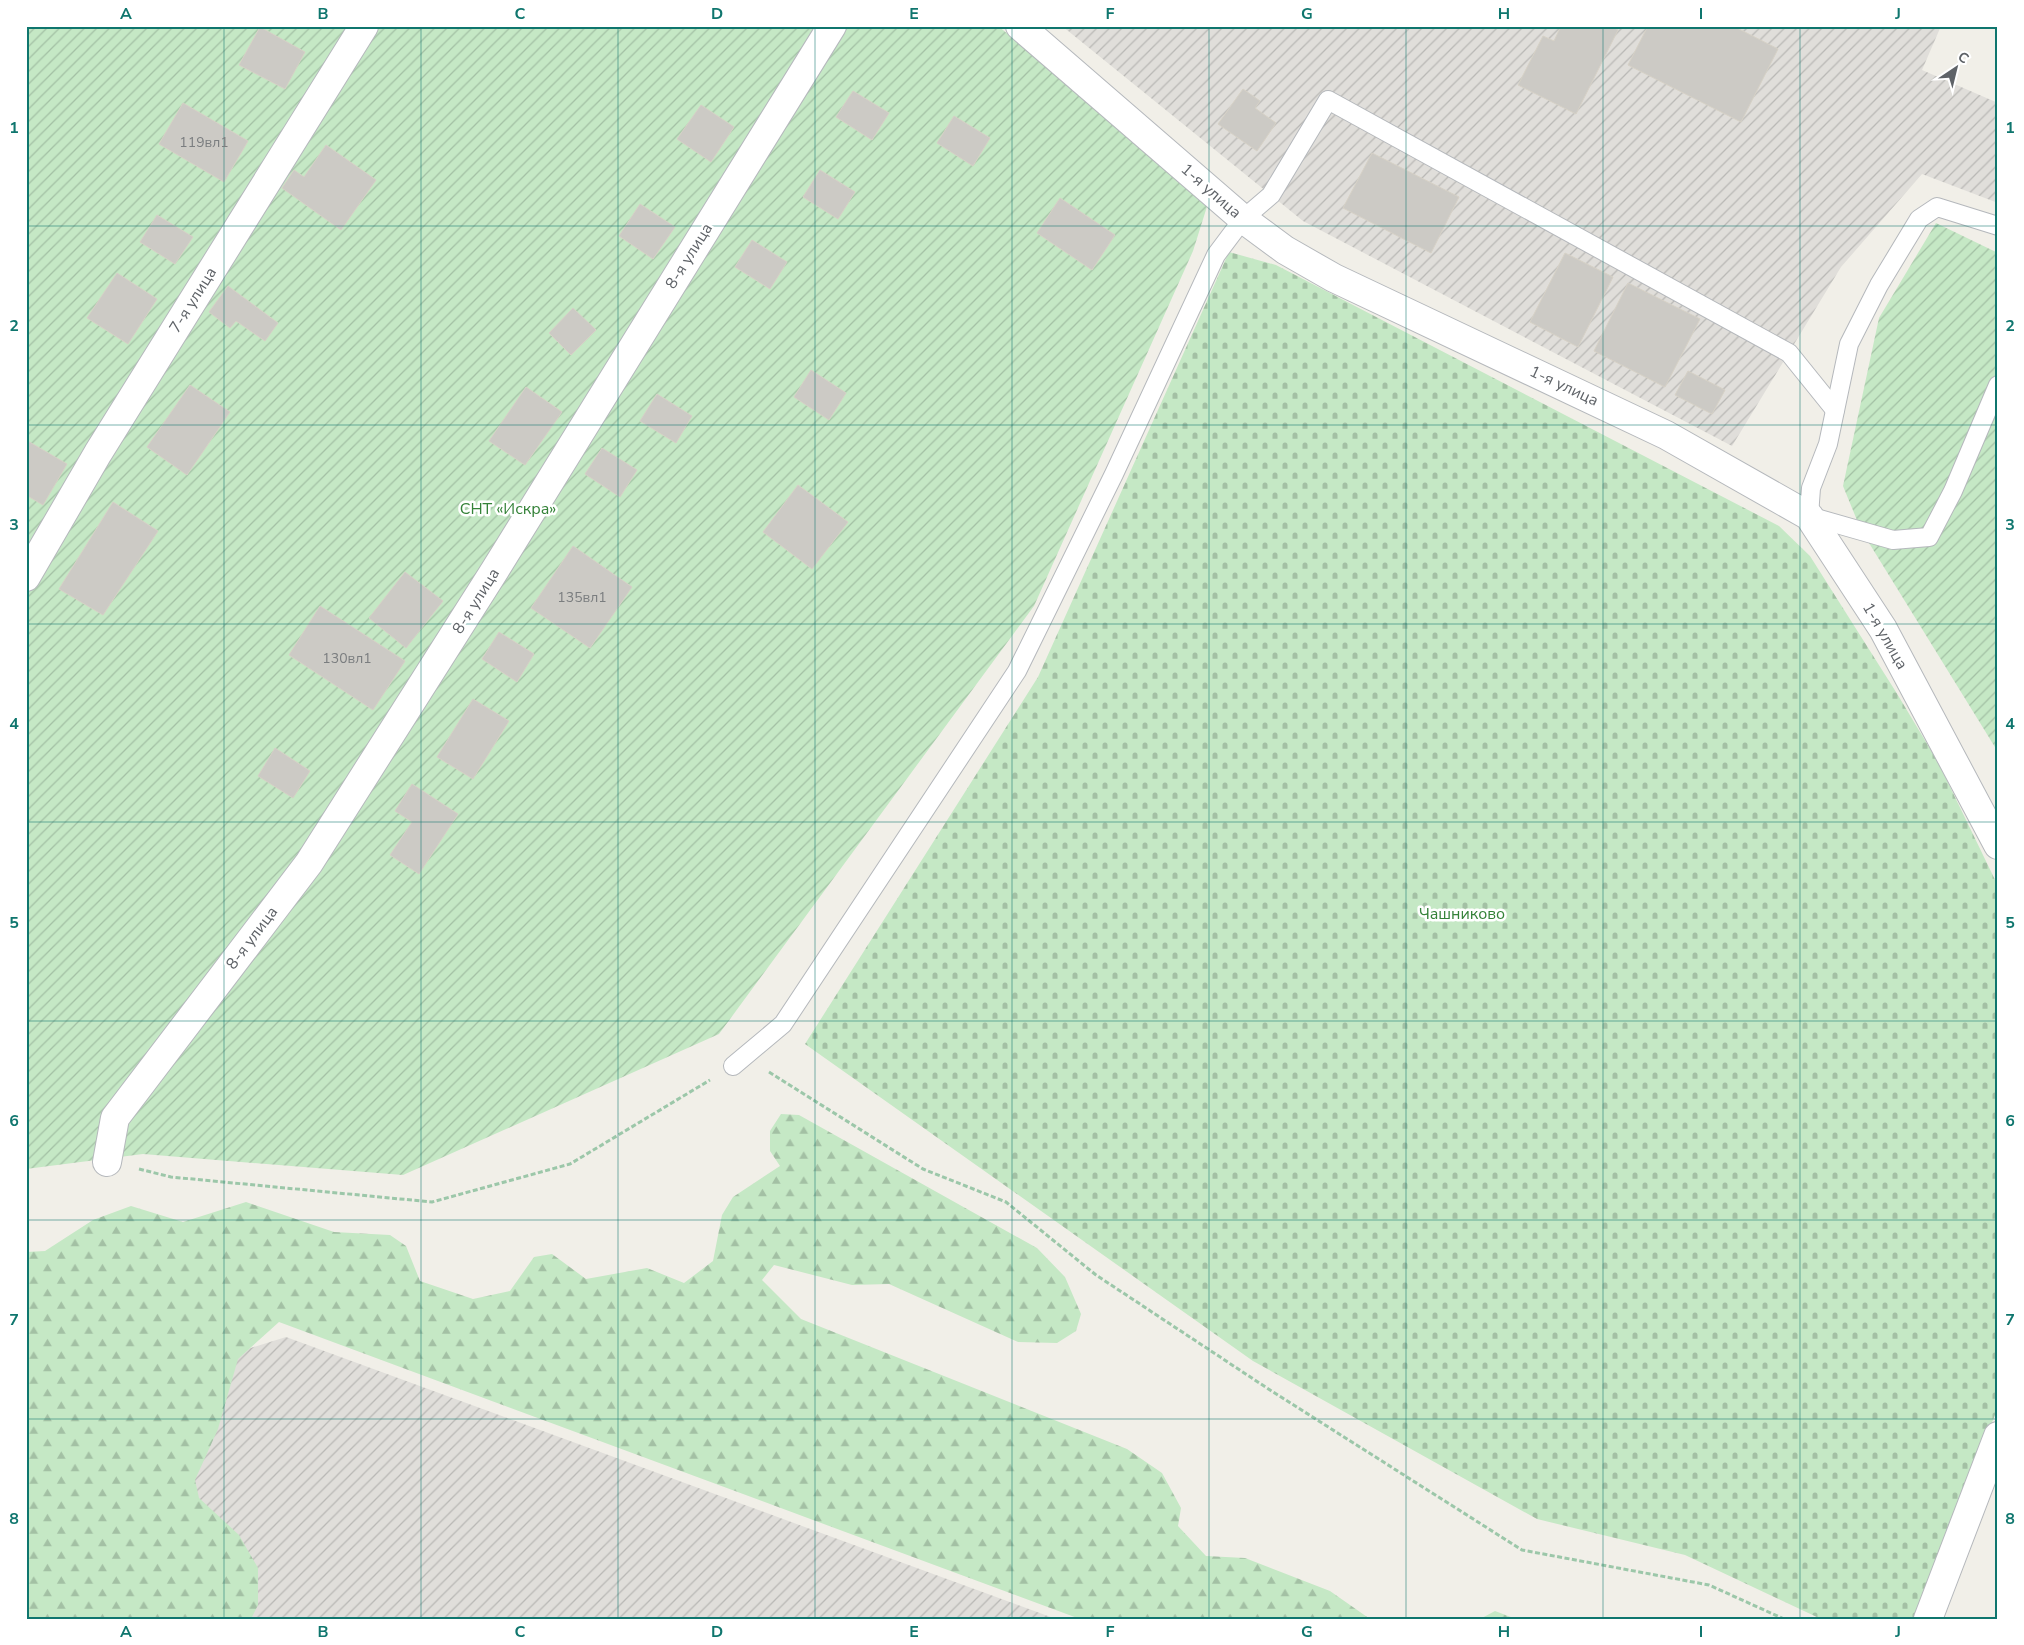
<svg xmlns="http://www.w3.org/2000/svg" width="2024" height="1645" font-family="'Nunito Sans',sans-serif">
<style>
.industrial{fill:url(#industrial-furrows)}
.forest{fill:url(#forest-firs)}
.cemetery{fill:url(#cemetery-stones)}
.garden{fill:url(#garden-furrows)}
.building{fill:#cccac5;stroke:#d6d1c6}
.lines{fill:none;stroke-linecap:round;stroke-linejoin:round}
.lane-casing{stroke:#b5b8bc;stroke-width:20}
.street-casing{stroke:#b5b8bc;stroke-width:30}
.path{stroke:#9cc7a9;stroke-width:3;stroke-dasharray:5 2.5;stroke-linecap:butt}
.lane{stroke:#fff;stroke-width:18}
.street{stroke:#fff;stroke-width:28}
.grid{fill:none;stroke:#0f766e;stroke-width:1;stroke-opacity:0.55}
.labels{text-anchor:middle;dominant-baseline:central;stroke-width:5;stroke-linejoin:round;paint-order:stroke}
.number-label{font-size:14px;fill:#7a7d7f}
.street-label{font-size:16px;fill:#5f6368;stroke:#fff}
.park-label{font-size:16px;fill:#348238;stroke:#fff}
.neatline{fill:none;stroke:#0f766e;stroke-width:2}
.grid-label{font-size:16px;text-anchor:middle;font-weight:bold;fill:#0f766e}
</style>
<defs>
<pattern id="industrial-furrows" width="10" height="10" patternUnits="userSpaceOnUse" patternTransform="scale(1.25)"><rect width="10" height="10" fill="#e0deda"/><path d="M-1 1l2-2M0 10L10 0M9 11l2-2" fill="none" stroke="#b9b8b5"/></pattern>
<pattern id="forest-firs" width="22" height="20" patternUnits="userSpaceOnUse" patternTransform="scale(1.25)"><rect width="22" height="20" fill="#c5e8c5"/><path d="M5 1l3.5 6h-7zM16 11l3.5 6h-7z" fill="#a3c0a4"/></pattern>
<pattern id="cemetery-stones" width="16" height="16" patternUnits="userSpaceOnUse" patternTransform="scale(1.25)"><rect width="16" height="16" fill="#c5e8c5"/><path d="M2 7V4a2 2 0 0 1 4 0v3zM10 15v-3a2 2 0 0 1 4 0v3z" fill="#a3c0a4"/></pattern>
<pattern id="garden-furrows" width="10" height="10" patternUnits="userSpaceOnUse" patternTransform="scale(1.25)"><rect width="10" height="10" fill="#c5e8c5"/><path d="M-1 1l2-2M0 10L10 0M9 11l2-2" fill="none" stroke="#a3c0a4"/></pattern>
</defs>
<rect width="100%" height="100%" fill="#f1efe8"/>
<g class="industrial">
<polygon points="1062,26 1941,26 1922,70 1998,103 1998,203 1922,174 1841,267 1732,446 1303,221"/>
<polygon points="286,1337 1056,1619 26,1619 26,1418"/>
</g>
<g class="forest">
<polygon points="781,1114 799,1115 1037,1248 1065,1277 1081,1314 1076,1331 1057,1343 1018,1342 889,1284 852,1285 774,1265 762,1280 801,1319 1127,1449 1162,1473 1181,1508 1178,1526 1206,1556 1245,1558 1330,1591 1370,1619 1080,1619 279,1322 238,1359 218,1429 195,1480 199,1498 239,1535 258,1568 258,1605 251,1619 26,1619 26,1252 45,1251 93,1220 131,1206 183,1222 246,1202 334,1232 390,1235 406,1246 420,1281 473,1299 510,1291 534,1257 552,1254 586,1279 647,1268 684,1283 713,1261 722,1215 733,1197 780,1166 770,1151 770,1131"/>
<polygon points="1495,1611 1516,1619 1480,1619"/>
</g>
<polygon class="cemetery" points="1229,252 1276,265 1779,526 1810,556 1896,692 1938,762 1998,886 1998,1407 1917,1619 1821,1619 1685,1555 1537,1519 1253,1361 805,1044 1038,677"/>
<g class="garden">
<polygon points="26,26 998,26 1210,197 1193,251 1034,606 719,1034 403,1175 143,1154 26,1169"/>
<polygon points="1936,223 1998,253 1998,752 1861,530 1843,486 1879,318"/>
</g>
<g class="building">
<polygon points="1561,26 1611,26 1618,30 1576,114 1518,85 1543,36 1554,41"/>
<polygon points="1648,26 1733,26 1778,49 1741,122 1628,65"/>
<polygon points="260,27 305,52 285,89 239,65"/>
<polygon points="1243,89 1260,101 1255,108 1276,123 1257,151 1218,124"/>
<polygon points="853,91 889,113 872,140 836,117"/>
<polygon points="183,103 248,141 224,182 159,144"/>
<polygon points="701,105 734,127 711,162 677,139"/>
<polygon points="954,116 990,138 973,166 937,143"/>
<polygon points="326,145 376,180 341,230 282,188 294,170 304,177"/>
<polygon points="1372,153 1459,197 1431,253 1343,208"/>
<polygon points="820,170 855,192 838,219 803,197"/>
<polygon points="1060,198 1115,235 1092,270 1037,233"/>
<polygon points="640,204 675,227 653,259 619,236"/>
<polygon points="157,215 193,237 175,264 140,242"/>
<polygon points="752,240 787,262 770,289 735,267"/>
<polygon points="1565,253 1613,277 1578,347 1530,322"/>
<polygon points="117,273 157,299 128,344 87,318"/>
<polygon points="1628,283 1700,319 1665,387 1594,351"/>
<polygon points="228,286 278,323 265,341 236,321 230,328 209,312"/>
<polygon points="573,308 596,330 571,355 549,333"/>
<polygon points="811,370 846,393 829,420 794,397"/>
<polygon points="1688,371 1725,390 1712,414 1675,395"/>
<polygon points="190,385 230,412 187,475 147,447"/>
<polygon points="526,387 562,412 525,465 489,441"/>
<polygon points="657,394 692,416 676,443 640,421"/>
<polygon points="26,440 67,464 43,505 26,495"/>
<polygon points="602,448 637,470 620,497 585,474"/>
<polygon points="798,485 848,522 812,569 763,532"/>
<polygon points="113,502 158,531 103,615 59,589"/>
<polygon points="573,546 632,587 590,648 531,608"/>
<polygon points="405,572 443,601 406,648 369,618"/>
<polygon points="320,606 405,661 373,710 289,655"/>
<polygon points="499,632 534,654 517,682 482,659"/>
<polygon points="473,699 509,721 473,779 437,757"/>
<polygon points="275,748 310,771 293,798 258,776"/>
<polygon points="412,784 458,814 419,874 390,855 412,822 395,811"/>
</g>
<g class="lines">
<defs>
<g id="lane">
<polyline points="1998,226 1937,207 1919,219 1879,285 1849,344 1828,444 1811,488 1809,516 1893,540 1929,537 1953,491 1998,385"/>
<polyline points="733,1066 783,1024 1017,671 1114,474 1216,255 1243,219 1271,195 1328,100 1789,353 1835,410"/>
</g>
<g id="street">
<polyline points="1020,26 1243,219 1285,250 1334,278 1666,435 1809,516 1883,629 1998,845"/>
<polyline points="26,577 98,453 364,26"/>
<polyline points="107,1162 115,1118 309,863 495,570 832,26"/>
<polyline points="1928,1619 1998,1436"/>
</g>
</defs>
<use href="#lane" class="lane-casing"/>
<use href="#street" class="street-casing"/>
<g class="path">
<polyline points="769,1072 923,1169 1006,1202 1096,1275 1270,1390 1522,1550 1709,1585 1784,1619"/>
<polyline points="139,1169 171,1177 432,1202 570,1164 710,1080"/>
</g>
<use href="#lane" class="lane"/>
<use href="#street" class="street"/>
</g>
<path class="grid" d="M 224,26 L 224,1619M 421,26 L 421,1619M 618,26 L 618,1619M 815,26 L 815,1619M 1012,26 L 1012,1619M 1209,26 L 1209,1619M 1406,26 L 1406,1619M 1603,26 L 1603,1619M 1800,26 L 1800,1619M 26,226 L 1998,226M 26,425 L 1998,425M 26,624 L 1998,624M 26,822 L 1998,822M 26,1021 L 1998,1021M 26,1220 L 1998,1220M 26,1419 L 1998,1419"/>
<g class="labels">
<g class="number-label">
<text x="204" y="142">119вл1</text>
<text x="582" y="597">135вл1</text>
<text x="347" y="658">130вл1</text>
</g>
<g class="street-label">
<text transform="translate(1211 191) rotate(41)">1-я улица</text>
<text transform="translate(689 256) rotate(-58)">8-я улица</text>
<text transform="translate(193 300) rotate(-58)">7-я улица</text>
<text transform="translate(1564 386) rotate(25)">1-я улица</text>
<text transform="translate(476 601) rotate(-58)">8-я улица</text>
<text transform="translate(1885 636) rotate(60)">1-я улица</text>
<text transform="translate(252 938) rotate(-53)">8-я улица</text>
</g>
<g class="park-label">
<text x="508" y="509">СНТ «Искра»</text>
<text x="1462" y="914">Чашниково</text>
</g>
</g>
<rect width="2024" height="1645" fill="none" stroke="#ffffff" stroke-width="55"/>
<g transform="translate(1956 68) rotate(35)" stroke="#ffffff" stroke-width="4" paint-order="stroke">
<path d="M0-4L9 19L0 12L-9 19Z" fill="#5f6368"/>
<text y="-8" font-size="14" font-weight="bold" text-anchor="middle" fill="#5f6368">С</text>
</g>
<rect x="28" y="28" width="1968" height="1590" class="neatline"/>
<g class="grid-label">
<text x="126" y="19">A</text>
<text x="323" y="19">B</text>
<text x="520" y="19">C</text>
<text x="717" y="19">D</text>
<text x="914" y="19">E</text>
<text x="1110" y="19">F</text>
<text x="1307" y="19">G</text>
<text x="1504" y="19">H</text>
<text x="1701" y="19">I</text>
<text x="1898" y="19">J</text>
<text x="14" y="133">1</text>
<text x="2010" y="133">1</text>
<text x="14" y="331">2</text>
<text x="2010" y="331">2</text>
<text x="14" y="530">3</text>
<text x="2010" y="530">3</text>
<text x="14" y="729">4</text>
<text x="2010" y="729">4</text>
<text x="14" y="928">5</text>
<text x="2010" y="928">5</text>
<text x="14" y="1126">6</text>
<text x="2010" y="1126">6</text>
<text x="14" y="1325">7</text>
<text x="2010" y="1325">7</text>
<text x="14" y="1524">8</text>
<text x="2010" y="1524">8</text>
<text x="126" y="1637">A</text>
<text x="323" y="1637">B</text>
<text x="520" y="1637">C</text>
<text x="717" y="1637">D</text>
<text x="914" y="1637">E</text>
<text x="1110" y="1637">F</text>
<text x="1307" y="1637">G</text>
<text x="1504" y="1637">H</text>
<text x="1701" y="1637">I</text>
<text x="1898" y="1637">J</text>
</g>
</svg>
